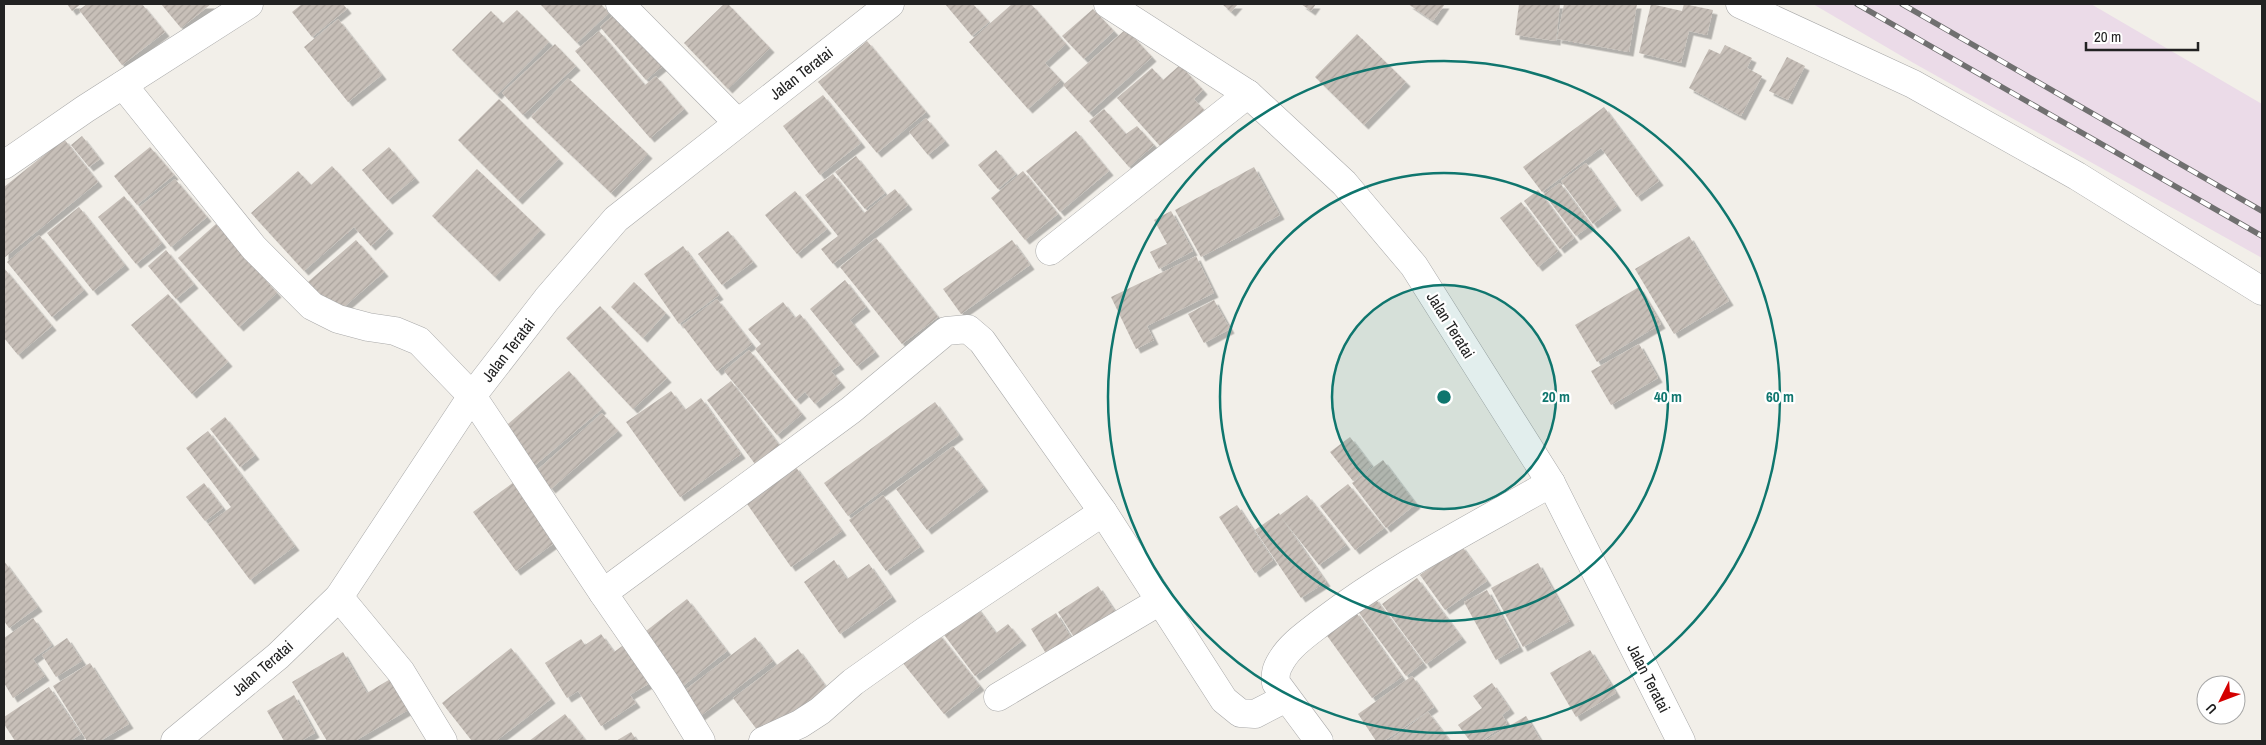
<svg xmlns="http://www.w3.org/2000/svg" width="2266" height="745" font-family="'Archivo Narrow',sans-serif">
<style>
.industrial{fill:#ebdbe8}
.building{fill:url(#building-hatch);filter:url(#shadow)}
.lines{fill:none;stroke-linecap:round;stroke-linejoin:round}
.minor-casing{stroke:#a9a9a9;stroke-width:29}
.minor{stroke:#fff;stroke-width:28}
.rail-casing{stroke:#707070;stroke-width:5.5}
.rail{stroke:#fff;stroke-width:4;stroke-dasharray:11;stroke-linecap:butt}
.ring{fill:none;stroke:#0f766e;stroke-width:2.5}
.labels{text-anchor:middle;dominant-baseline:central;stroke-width:4.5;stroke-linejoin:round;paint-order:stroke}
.street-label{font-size:16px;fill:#222;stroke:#fff}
.centre{fill:#0f766e;stroke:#fff;stroke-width:2.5}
.ring-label{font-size:15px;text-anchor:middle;font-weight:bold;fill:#0f766e;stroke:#fff;stroke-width:4.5;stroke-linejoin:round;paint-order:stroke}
</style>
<defs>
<pattern id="building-hatch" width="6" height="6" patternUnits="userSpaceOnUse" patternTransform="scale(1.25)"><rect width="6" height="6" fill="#c7bfb8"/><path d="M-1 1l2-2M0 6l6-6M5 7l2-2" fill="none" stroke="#aba49e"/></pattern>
<filter id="shadow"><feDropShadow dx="4.5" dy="4.5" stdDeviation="0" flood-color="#0004"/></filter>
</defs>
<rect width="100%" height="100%" fill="#f2efe9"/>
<polygon class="industrial" points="1813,4 2091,4 2262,104 2262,258 1910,61"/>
<g class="building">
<polygon points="67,4 81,4 72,11"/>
<polygon points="87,4 142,4 165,32 122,65 79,10"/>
<polygon points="161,4 211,4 181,28"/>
<polygon points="302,4 343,4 347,9 312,37 292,12"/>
<polygon points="540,4 601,4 609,13 577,43"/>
<polygon points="724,4 728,4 770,48 728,89 684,43"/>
<polygon points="945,4 973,4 989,22 972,36"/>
<polygon points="1012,4 1031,4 1066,44 1045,63 1061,80 1028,109 969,42"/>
<polygon points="1222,4 1238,4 1231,12"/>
<polygon points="1301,4 1316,4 1311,11"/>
<polygon points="1408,4 1445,4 1433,21"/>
<polygon points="1519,4 1560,4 1556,41 1515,35"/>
<polygon points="1564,4 1637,4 1629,52 1557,39"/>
<polygon points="1651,4 1682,11 1684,4 1713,10 1707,35 1689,31 1681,63 1639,53"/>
<polygon points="1093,9 1114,31 1084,59 1062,36"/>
<polygon points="517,10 549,42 497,95 452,50 491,11 503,23"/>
<polygon points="618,11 664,65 646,80 600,27"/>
<polygon points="338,19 382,75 348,102 304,47"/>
<polygon points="1126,29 1152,57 1089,113 1063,85"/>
<polygon points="599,31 645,85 656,76 684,109 650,138 575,51"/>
<polygon points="1357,34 1406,82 1364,125 1315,77"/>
<polygon points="867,41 926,112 877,153 818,82"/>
<polygon points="555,44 576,66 523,115 502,93"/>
<polygon points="1725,45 1752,58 1747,68 1762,76 1741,116 1689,88 1709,49 1720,54"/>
<polygon points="1787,57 1805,66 1788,100 1769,91"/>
<polygon points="1180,65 1203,90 1194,99 1204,110 1161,147 1117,98 1152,68 1163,80"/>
<polygon points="568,78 648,154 611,193 531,117"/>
<polygon points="823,95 861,143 820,175 783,126"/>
<polygon points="499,99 559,159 518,200 458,140"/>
<polygon points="1604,107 1659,181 1637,197 1601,148 1542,192 1523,167"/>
<polygon points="1104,109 1126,134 1137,126 1154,145 1129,167 1089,121"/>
<polygon points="926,118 945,141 928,155 909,132"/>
<polygon points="1076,131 1109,171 1060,212 1026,171"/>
<polygon points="82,136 100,159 89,167 71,145"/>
<polygon points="64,139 98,182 4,258 4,187"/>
<polygon points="150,147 174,175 137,205 114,176"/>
<polygon points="389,147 415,178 388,200 362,170"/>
<polygon points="996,150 1016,174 998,189 978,165"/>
<polygon points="856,156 885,193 865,209 835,172"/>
<polygon points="1586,163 1617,206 1593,224 1561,181"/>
<polygon points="332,166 389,229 371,246 354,227 304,271 251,213 298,171 311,185"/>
<polygon points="1254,167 1280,215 1201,257 1175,210"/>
<polygon points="477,169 541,230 495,277 432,216"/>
<polygon points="1023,171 1058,214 1025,240 991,198"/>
<polygon points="833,174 864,213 895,189 908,205 833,264 821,249 838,236 805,195"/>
<polygon points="175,179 207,217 171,247 139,207"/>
<polygon points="1560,183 1591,225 1576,236 1544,194"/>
<polygon points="1538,190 1574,238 1560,249 1524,201"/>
<polygon points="795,191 827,229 797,254 765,215"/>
<polygon points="124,196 162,243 136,264 98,217"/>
<polygon points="1521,202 1558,251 1538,267 1500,218"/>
<polygon points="79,207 125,265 93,291 47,233"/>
<polygon points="1171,211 1193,251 1159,269 1150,252 1167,244 1154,220"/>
<polygon points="216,224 277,293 239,327 178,258"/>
<polygon points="728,231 753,262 722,285 698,254"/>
<polygon points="39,235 84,290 52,317 7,262"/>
<polygon points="1689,236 1729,301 1674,334 1635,269"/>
<polygon points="876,238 938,317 902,344 840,267"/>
<polygon points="356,240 384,272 336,314 308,282"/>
<polygon points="1012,240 1030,265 961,314 943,289"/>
<polygon points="683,246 719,295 679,324 644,274"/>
<polygon points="166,250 194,284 176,299 148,266"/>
<polygon points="1196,256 1214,293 1147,326 1154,340 1136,349 1111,297"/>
<polygon points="4,268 52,326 18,355 4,338"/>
<polygon points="845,280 866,307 850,320 875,352 857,366 810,309"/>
<polygon points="634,282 666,313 643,338 611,307"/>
<polygon points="1639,287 1661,324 1597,362 1575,325"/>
<polygon points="168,294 228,362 192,394 131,325"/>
<polygon points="717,299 752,344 717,371 682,325"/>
<polygon points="1214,300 1230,329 1204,343 1188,314"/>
<polygon points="783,302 795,318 800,314 840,365 831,371 841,383 815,404 805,392 796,400 755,349 761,344 748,329"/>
<polygon points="600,306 667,378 633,409 566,338"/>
<polygon points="1639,344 1658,378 1611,405 1591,371"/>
<polygon points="749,350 802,414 777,435 724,371"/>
<polygon points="569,371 602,409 533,467 501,430"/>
<polygon points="731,381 782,449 758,468 707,400"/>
<polygon points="671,391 685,410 701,398 741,454 680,497 626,422"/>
<polygon points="935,402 959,435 848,516 824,483"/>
<polygon points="602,413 618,431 551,489 536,471"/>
<polygon points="225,417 255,455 240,467 210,429"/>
<polygon points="208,431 295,546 250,580 208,524 231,507 186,448"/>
<polygon points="1350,437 1372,466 1353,481 1330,452"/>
<polygon points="953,446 984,487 927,530 896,489"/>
<polygon points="1383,460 1416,504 1386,528 1352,483"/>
<polygon points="795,466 842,531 791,567 745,501"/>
<polygon points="514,482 557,541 516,571 473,512"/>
<polygon points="204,483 223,508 205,521 186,497"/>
<polygon points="1348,484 1384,528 1355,550 1320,506"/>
<polygon points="883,495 920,547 886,571 849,520"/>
<polygon points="1307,495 1346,545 1319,565 1281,517 1326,582 1301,598 1255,530 1279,513 1280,515"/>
<polygon points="1237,505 1273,560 1255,573 1219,517"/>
<polygon points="1461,545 1487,581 1445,610 1420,575"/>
<polygon points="834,560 847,579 869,564 892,597 840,634 804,582"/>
<polygon points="4,561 38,607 9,628 4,621"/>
<polygon points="1538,563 1570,621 1523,647 1491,588"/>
<polygon points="1417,578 1462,638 1426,664 1382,604"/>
<polygon points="1098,586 1118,616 1077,642 1058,612"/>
<polygon points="1487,590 1519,647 1496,660 1464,602"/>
<polygon points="1374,597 1423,663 1406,676 1357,610"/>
<polygon points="687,599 727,651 678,690 637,638"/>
<polygon points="976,606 996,633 1008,624 1022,641 975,676 942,632"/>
<polygon points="1355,611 1402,677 1372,698 1325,633"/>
<polygon points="1056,613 1075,644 1050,660 1031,629"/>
<polygon points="33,618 52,645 33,659 45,676 13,698 4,683 4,638"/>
<polygon points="938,633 980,686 944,714 902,662"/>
<polygon points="601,634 614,652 625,644 650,683 630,695 636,703 601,726 578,691 567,698 545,663 581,639 585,645"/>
<polygon points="755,637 773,661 699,717 681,693"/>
<polygon points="67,638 82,661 56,677 42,655"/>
<polygon points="511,648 551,699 496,741 472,741 442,703"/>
<polygon points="798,649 829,691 764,739 733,698"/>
<polygon points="1590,650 1616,693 1576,717 1550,673"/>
<polygon points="343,652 367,693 397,675 415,706 355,741 327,741 292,682"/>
<polygon points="90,663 129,724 100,741 87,741 53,686"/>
<polygon points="1412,676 1434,707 1384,741 1376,741 1358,714"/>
<polygon points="1492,683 1510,709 1502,715 1507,723 1481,741 1470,741 1458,725 1482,708 1473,696"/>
<polygon points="49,687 81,734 70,741 15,741 4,724 4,717"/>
<polygon points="294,695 315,733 301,741 284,741 267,711"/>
<polygon points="1428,712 1450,741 1389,741"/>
<polygon points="565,714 586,741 529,741"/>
<polygon points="1526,716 1541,741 1484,741"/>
<polygon points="631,732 637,741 616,741"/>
</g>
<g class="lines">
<defs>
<g id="minor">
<polyline points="620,4 737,122"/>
<polyline points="1108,4 1248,94 1344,183 1414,266 1551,483 1681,741"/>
<polyline points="1740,4 1913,84 2077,176 2262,291"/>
<polyline points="123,85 254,248 312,306 338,319 368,327 395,331 419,341 472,396 603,593 666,684 701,741"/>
<polyline points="4,165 85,109 249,4"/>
<polyline points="1050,251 1248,94"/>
<polyline points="603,593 851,410 946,331 968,329 982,341 1103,512 1224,700 1240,713 1255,714 1286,698"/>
<polyline points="339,597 401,672 443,741"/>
<polyline points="998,697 1160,601"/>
<polyline points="175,741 278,656 339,597 472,396 547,299 616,219 890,4"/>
<polyline points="763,741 800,724 820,711 853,682 925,631 1103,512"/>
<path d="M 1319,741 L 1276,683 C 1275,674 1276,669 1281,661 C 1290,645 1308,633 1322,622 C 1393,568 1474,527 1551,483"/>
</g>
</defs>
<use href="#minor" class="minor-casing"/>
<use href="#minor" class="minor"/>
<defs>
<g id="rail">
<polyline points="1857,4 2262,236"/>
<polyline points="1902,4 2262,211"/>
</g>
</defs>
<use href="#rail" class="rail-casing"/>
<use href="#rail" class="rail"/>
</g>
<circle cx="1444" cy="397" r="112" fill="#0f766e" fill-opacity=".12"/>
<g class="ring">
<circle cx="1444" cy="397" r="112"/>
<circle cx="1444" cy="397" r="224"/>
<circle cx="1444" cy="397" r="336"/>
</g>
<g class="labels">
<g class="street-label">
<text transform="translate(801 73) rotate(-38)">Jalan Teratai</text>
<text transform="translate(1451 325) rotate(58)">Jalan Teratai</text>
<text transform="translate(508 350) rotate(-52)">Jalan Teratai</text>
<text transform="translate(262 668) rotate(-41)">Jalan Teratai</text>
<text transform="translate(1649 678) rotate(63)">Jalan Teratai</text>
</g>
</g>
<circle cx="1444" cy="397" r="8" class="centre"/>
<g class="ring-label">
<text x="1556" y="402">20 m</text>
<text x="1668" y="402">40 m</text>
<text x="1780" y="402">60 m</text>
</g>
<rect width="2266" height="745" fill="none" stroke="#222222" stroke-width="10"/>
<g transform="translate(2221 700) rotate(228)"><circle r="24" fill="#ffffff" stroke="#a7a7a7"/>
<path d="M0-4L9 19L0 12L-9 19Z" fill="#d40000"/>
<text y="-8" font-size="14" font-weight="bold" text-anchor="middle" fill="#222222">U</text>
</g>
<path d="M2086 42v8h112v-8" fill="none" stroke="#222222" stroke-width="2.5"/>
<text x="2094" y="42" font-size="15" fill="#222222" stroke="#ffffff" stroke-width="4" paint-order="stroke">20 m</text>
</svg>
